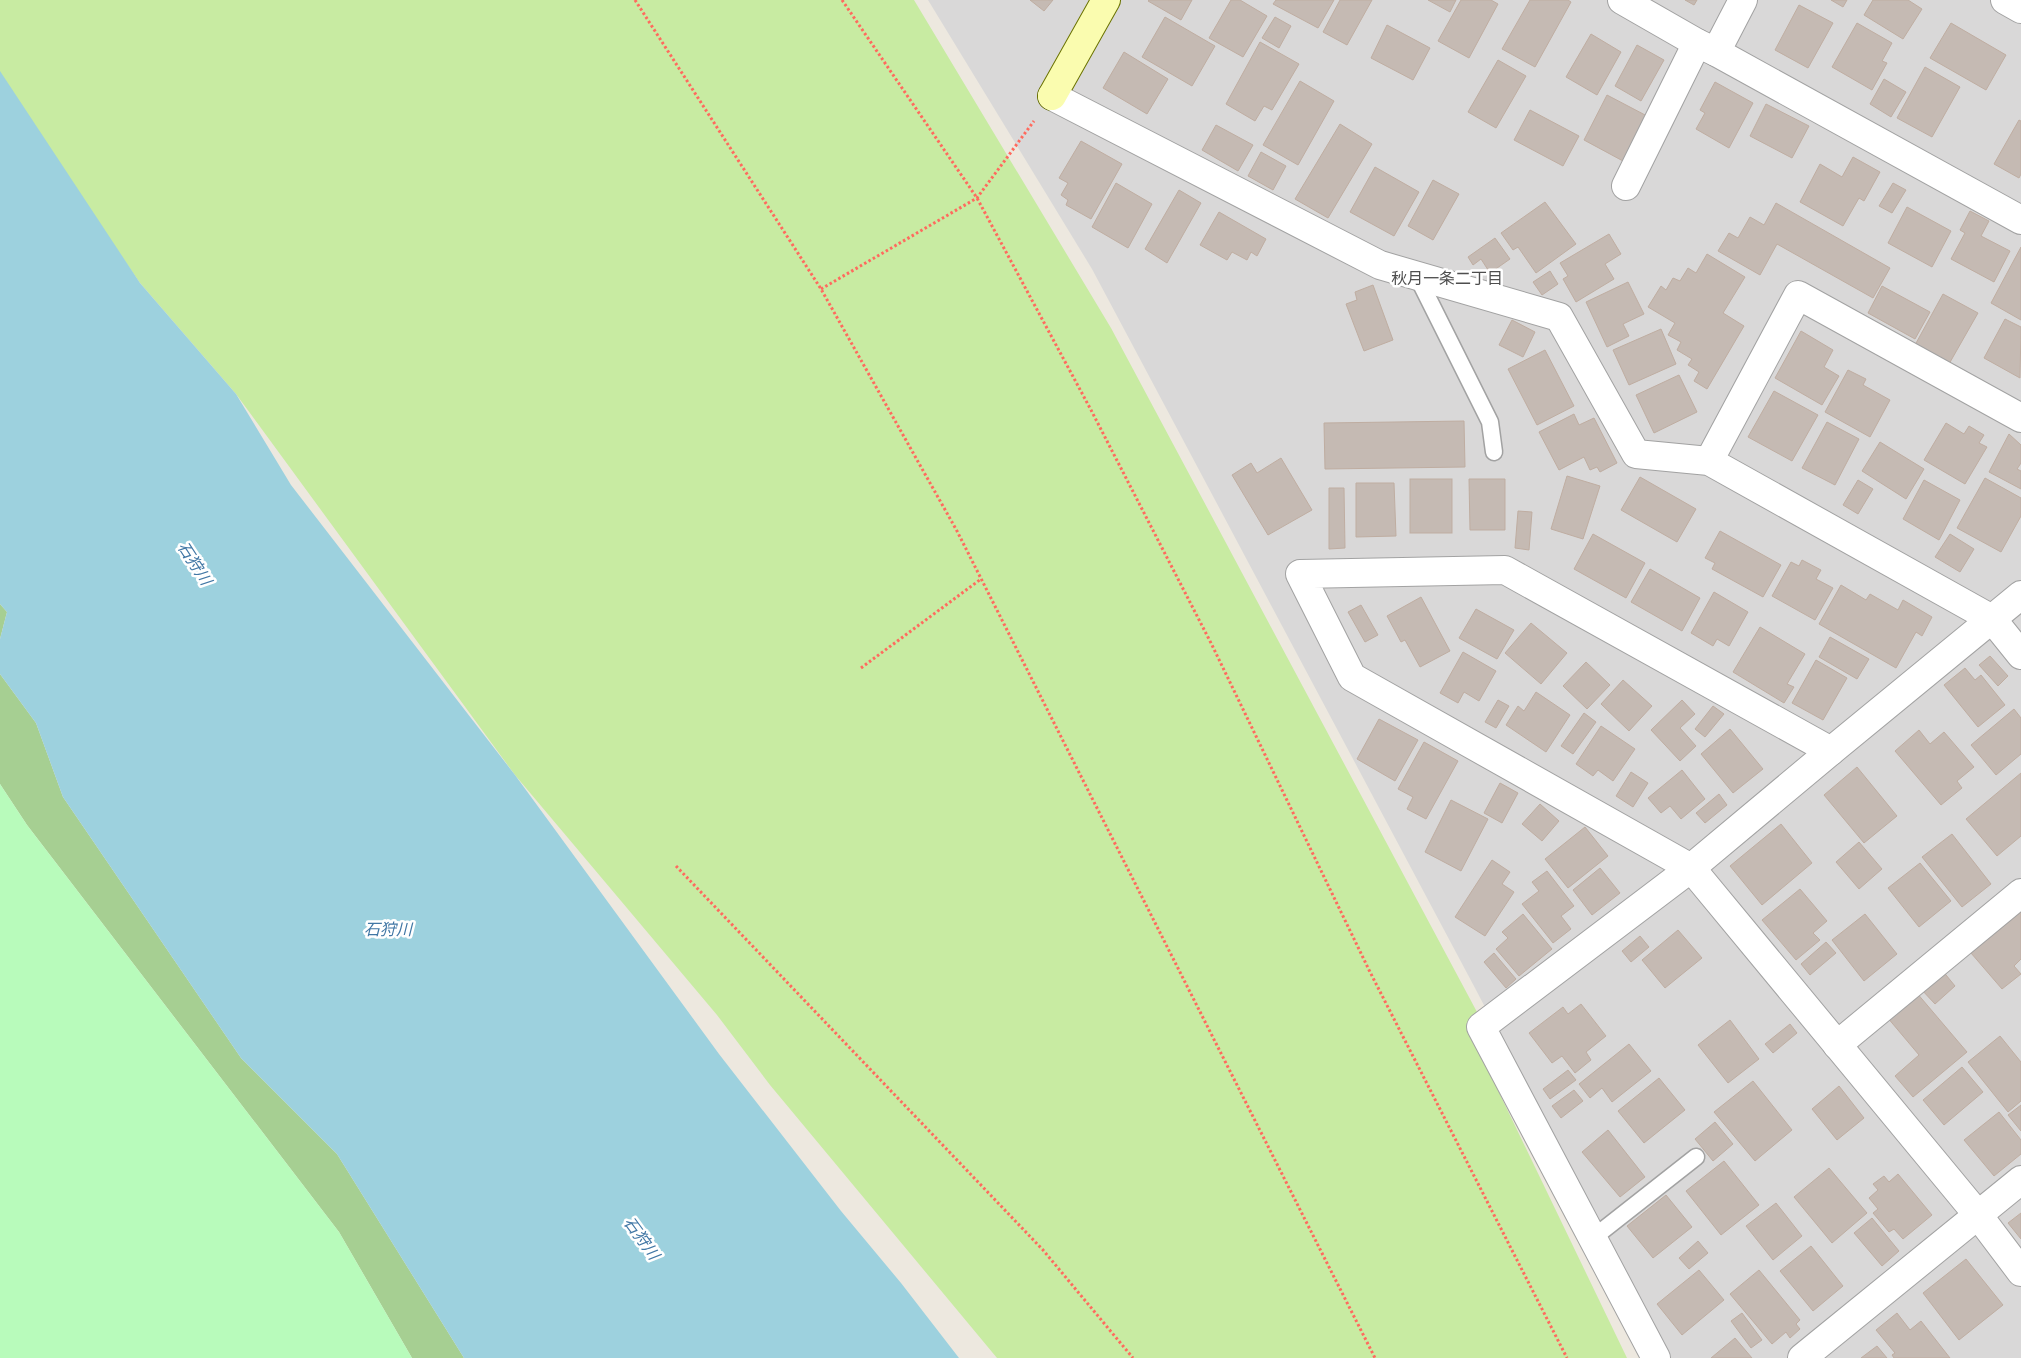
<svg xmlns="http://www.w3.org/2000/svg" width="2021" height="1358" font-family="Quicksand,'Noto Sans JP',sans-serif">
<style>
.residential{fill:#d9d8d8}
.grass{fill:#c8eba2}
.forest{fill:#a6cf92}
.park{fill:#b8fbbb}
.water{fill:#9dd1de}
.building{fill:#c5bab3;stroke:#bfada1}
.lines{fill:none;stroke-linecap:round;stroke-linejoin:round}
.lane-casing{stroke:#a2a2a2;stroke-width:19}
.street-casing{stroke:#a2a2a2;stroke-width:30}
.secondary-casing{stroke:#6b7300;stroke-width:30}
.path{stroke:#ff6a5e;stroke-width:3;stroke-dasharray:2.5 2.5;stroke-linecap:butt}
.lane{stroke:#fff;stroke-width:16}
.street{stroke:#fff;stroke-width:28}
.secondary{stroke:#fafcaf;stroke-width:28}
.labels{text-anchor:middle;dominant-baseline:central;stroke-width:5;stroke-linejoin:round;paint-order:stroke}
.neighbourhood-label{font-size:16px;fill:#4e4e4e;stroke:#fff}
.water-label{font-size:16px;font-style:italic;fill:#4177a5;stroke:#fff}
</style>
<rect width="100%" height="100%" fill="#ede8df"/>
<polygon class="residential" points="928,0 2021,0 2021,1358 1668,1358 1475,988 1092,269"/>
<polygon class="grass" points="0,0 914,0 1111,328 1477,1012 1467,1026 1627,1358 997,1358 770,1085 717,1015 515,775 236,394 140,283 0,79"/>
<g class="forest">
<polygon points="0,604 7,612 0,639"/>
<polygon points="0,674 36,723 63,797 241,1058 337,1154 464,1358 412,1358 339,1232 27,825 0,784"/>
</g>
<polygon class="park" points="0,784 27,825 339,1232 412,1358 0,1358"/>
<polygon class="water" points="0,71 140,283 236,394 291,485 515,775 719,1054 841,1211 901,1283 959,1358 464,1358 337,1154 241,1058 63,797 36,723 0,674 0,639 7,612 0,604"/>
<g class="building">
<polygon points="1030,0 1053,0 1044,11"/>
<polygon points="1149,0 1192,0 1181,20 1148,1"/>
<polygon points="1231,0 1240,0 1267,16 1243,57 1209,38"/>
<polygon points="1276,0 1334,0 1318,28 1273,4"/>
<polygon points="1340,0 1372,0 1347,45 1323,32"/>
<polygon points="1428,0 1456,0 1450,12"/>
<polygon points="1461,0 1491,0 1498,4 1469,58 1438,41"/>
<polygon points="1530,0 1568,0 1571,2 1535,67 1502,49"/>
<polygon points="1685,0 1697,0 1694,5"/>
<polygon points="1831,0 1847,0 1843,7"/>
<polygon points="1873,0 1908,0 1922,9 1903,39 1864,15"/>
<polygon points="1799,5 1833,23 1808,68 1775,50"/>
<polygon points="1165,17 1215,46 1192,86 1142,57"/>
<polygon points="1275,17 1291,26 1279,48 1262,38"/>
<polygon points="1857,23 1892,43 1882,61 1887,63 1872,90 1832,67"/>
<polygon points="1951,23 2006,55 1986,90 1930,58"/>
<polygon points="1387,25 1430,48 1413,80 1371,58"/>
<polygon points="1591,34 1621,52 1597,95 1566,77"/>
<polygon points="1260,42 1299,64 1272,110 1264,106 1255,121 1226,104"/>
<polygon points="1637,45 1664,60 1641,101 1615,86"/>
<polygon points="1124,52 1168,79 1147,114 1103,88"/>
<polygon points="1498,60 1526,76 1496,128 1468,112"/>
<polygon points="1925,67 1960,87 1932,137 1897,118"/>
<polygon points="1884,79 1906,92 1891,117 1870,104"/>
<polygon points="1300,81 1334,101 1298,165 1263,145"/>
<polygon points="1715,82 1753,103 1729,148 1696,129 1705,113 1700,110"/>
<polygon points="1607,95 1647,116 1623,161 1584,140"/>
<polygon points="1766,104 1809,126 1792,158 1750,136"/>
<polygon points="1530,110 1579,136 1563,166 1514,140"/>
<polygon points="2019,120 2021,121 2021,174 2019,178 1994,164"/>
<polygon points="1340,124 1372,144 1328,218 1295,199"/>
<polygon points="1216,125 1253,145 1238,171 1202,150"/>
<polygon points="1081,141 1122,164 1091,219 1066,205 1068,200 1061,195 1068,183 1059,178"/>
<polygon points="1261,152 1286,166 1273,190 1248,176"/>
<polygon points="1853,157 1880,172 1864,201 1859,198 1843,226 1800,202 1820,164 1842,177"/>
<polygon points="1375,167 1419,192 1394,236 1350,212"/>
<polygon points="1433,180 1459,194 1433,240 1408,226"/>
<polygon points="1116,183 1152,204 1128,248 1092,227"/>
<polygon points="1893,183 1906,190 1892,213 1879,206"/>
<polygon points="1179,190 1201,203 1167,263 1145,249"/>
<polygon points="1545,202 1576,244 1536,273 1518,247 1513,250 1501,233"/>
<polygon points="1776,203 1890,268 1873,298 1777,244 1760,275 1718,251 1729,233 1738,238 1750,217 1764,225"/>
<polygon points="1907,207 1951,231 1932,267 1888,243"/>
<polygon points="1970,211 1989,221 1981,236 2010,251 1994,282 1951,259 1965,233 1960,230"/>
<polygon points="1219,212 1266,239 1257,256 1251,252 1247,260 1232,252 1227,260 1200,245"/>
<polygon points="1609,234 1621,254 1605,264 1614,279 1576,302 1563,279 1568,276 1560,263"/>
<polygon points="1495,238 1510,259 1490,273 1481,259 1473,265 1468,257"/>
<polygon points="2021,247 2021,320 1991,303"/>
<polygon points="1707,254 1745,277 1723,313 1744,326 1707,389 1694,381 1699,372 1688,365 1692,359 1677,350 1681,342 1668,335 1675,323 1648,307 1661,286 1666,290 1673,278 1680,281 1688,268 1696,273"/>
<polygon points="1550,271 1558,284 1542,295 1533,282"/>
<polygon points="1628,282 1644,314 1623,324 1629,336 1607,347 1586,302"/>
<polygon points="1373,285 1393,340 1364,351 1346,304 1357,300 1355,292"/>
<polygon points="1882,286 1930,312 1915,339 1868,313"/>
<polygon points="1943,294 1978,313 1949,364 1915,345"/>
<polygon points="2005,319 2021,327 2020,378 1984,358"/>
<polygon points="1512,320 1535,332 1523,357 1499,345"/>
<polygon points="1661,329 1676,364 1629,385 1613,350"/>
<polygon points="1801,331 1833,350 1824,367 1839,376 1822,405 1775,378"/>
<polygon points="1545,350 1574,406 1537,425 1508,369"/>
<polygon points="1848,370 1866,379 1863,385 1890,400 1870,437 1825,412"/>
<polygon points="1679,375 1697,412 1654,433 1636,395"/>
<polygon points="1774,391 1818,415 1792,461 1748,437"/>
<polygon points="1574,414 1579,425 1594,418 1617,463 1600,472 1597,467 1590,470 1584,457 1559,470 1539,432"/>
<polygon points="1464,421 1465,467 1325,469 1324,423"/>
<polygon points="1827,422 1859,439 1835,485 1802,468"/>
<polygon points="1946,423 1964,434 1969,426 1984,435 1979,443 1987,447 1965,484 1924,460"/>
<polygon points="2009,434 2021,445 2021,463 2017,469 2021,471 2021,489 1989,472"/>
<polygon points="1880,442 1924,469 1906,499 1862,471"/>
<polygon points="1281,458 1312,510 1268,535 1232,475 1251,463 1257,473"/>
<polygon points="1567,476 1600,486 1583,539 1551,529"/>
<polygon points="1640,477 1696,509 1677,542 1621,510"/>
<polygon points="1985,478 2021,498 2021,516 2001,552 1957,528"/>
<rect x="1410" y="479" width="42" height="54"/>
<polygon points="1469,479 1505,479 1505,530 1470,530"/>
<polygon points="1858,480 1873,489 1858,514 1843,505"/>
<polygon points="1924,480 1960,500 1939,540 1903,519"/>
<polygon points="1356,483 1394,483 1396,536 1356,537"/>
<polygon points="1329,488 1344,488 1345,548 1329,549"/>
<polygon points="1518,511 1532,512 1529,550 1515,548"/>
<polygon points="1720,531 1781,565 1763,597 1712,569 1715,563 1705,558"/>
<polygon points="1593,534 1645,563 1626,598 1574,569"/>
<polygon points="1950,534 1974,549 1960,572 1935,557"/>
<polygon points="1802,560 1821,570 1816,579 1833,588 1815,620 1772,596 1791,562 1799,566"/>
<polygon points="1650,569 1700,598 1682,631 1631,602"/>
<polygon points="1841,585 1866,600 1870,594 1898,610 1903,600 1932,617 1922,636 1916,632 1896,668 1819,624"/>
<polygon points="1714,592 1748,612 1729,646 1717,639 1713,646 1691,633"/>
<polygon points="1421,597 1450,651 1420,667 1405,640 1401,642 1387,616"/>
<polygon points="1361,605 1378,635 1365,642 1348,612"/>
<polygon points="1476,609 1514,630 1497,659 1459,638"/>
<polygon points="1531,623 1567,653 1541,684 1505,653"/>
<polygon points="1760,627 1805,654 1787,684 1794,687 1784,703 1733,672"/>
<polygon points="1830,637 1869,659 1857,679 1819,657"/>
<polygon points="1463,652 1496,671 1479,701 1464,692 1458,703 1440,693"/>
<polygon points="1990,656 2008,676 1998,686 1979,665"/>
<polygon points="1816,660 1847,678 1823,720 1792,703"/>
<polygon points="1586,662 1610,685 1587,709 1563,686"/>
<polygon points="1965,668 1975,680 1981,675 2005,705 1978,727 1944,685"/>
<polygon points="1623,680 1652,706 1629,731 1601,704"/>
<polygon points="1536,692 1570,715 1546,752 1506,725 1518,706 1524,711"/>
<polygon points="1498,700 1509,706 1496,728 1485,722"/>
<polygon points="1682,700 1695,714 1680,728 1696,746 1680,761 1651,730"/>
<polygon points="1713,706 1724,714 1705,737 1695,729"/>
<polygon points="2014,709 2021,718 2021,754 1996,775 1971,745"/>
<polygon points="1584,713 1596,722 1573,754 1561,746"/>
<polygon points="1379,719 1418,740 1395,781 1357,759"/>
<polygon points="1601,726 1635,749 1613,781 1598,770 1593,776 1576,764"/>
<polygon points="1730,729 1763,769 1733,793 1701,754"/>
<polygon points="1919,730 1930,744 1944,732 1974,767 1957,781 1962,788 1941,805 1895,751"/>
<polygon points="1424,742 1458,761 1426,819 1407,809 1413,797 1398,789"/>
<polygon points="1857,767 1897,816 1864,843 1824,795"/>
<polygon points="1682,770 1705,799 1681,819 1670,806 1661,813 1648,798"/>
<polygon points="1631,772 1648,783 1633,807 1616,796"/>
<polygon points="2021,773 2021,836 1997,856 1966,819"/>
<polygon points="1500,783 1518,793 1502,823 1484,813"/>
<polygon points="1719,794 1727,805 1705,823 1696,813"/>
<polygon points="1451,800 1488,819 1461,871 1425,852"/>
<polygon points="1540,804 1559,821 1542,841 1522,824"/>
<polygon points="1781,824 1812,863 1762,905 1730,866"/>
<polygon points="1585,827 1608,856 1568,888 1545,859"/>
<polygon points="1952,834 1991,884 1962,907 1922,857"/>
<polygon points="1859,842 1882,869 1859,889 1836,862"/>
<polygon points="1492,860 1510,872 1502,884 1514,892 1485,936 1455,917"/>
<polygon points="1920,863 1951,901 1919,927 1888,888"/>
<polygon points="1600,868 1620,893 1592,915 1573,890"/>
<polygon points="1547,871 1574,906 1561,916 1571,929 1553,943 1522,904 1539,891 1532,882"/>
<polygon points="1800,889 1827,921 1813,933 1820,940 1796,960 1762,920"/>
<polygon points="2021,912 2021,959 2014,966 2021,974 2002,989 1971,953"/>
<polygon points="1523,914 1552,949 1519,976 1496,949 1508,938 1502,932"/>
<polygon points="1865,914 1897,954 1864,981 1832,940"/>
<polygon points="1678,930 1702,958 1665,988 1642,960"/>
<polygon points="1640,936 1649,947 1631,962 1622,951"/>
<polygon points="1826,942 1836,953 1810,975 1801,964"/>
<polygon points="1494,953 1516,979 1506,988 1484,962"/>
<polygon points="1942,970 1955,986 1935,1004 1921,989"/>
<polygon points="1916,992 1967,1052 1913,1097 1895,1076 1919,1055 1887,1017"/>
<polygon points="1581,1004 1606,1036 1586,1052 1591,1060 1575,1073 1562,1056 1552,1063 1529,1033 1563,1007 1568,1014"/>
<polygon points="1730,1020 1759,1059 1728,1083 1698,1045"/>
<polygon points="1790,1024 1797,1033 1773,1053 1765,1044"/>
<polygon points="2000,1036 2021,1062 2021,1101 2008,1112 1968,1062"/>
<polygon points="1629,1044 1651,1071 1612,1102 1602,1088 1590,1098 1579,1084"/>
<polygon points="1962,1067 1983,1092 1944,1125 1923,1100"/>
<polygon points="1568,1070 1576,1080 1550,1099 1543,1089"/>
<polygon points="1659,1078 1685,1110 1644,1143 1618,1111"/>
<polygon points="1753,1081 1792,1130 1755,1161 1714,1112"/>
<polygon points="1839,1086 1864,1118 1837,1140 1812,1109"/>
<polygon points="1574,1090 1583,1101 1561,1118 1552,1106"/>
<polygon points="2021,1105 2021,1131 2008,1115"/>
<polygon points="1999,1112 2021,1140 2021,1154 1994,1176 1964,1140"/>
<polygon points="1715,1122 1733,1144 1713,1161 1695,1139"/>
<polygon points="1608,1130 1645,1177 1620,1197 1582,1152"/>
<polygon points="1724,1161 1759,1205 1721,1235 1686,1191"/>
<polygon points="1829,1168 1867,1213 1832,1243 1794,1197"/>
<polygon points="1898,1174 1932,1215 1903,1239 1894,1229 1889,1232 1873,1213 1878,1209 1869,1198 1878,1190 1873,1184 1884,1176 1889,1182"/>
<polygon points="1666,1195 1692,1227 1653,1258 1627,1226"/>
<polygon points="1776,1203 1802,1236 1773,1260 1746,1226"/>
<polygon points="2021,1213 2021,1239 2008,1223"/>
<polygon points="1872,1218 1899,1251 1882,1266 1854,1233"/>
<polygon points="1698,1241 1708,1253 1689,1269 1679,1258"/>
<polygon points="1811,1246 1843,1286 1813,1311 1780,1271"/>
<polygon points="1966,1259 2003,1305 1959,1340 1923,1293"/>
<polygon points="1699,1270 1724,1300 1682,1335 1657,1304"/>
<polygon points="1759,1270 1800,1320 1796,1324 1800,1329 1790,1338 1786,1332 1772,1344 1730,1294"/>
<polygon points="1742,1313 1762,1340 1751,1348 1731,1321"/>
<polygon points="1897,1313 1910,1330 1921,1321 1950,1358 1894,1358 1892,1355 1895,1353 1876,1330"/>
<polygon points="1735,1338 1752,1358 1711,1358"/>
<polygon points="1877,1346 1887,1358 1861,1358"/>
</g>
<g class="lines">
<defs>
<g id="lane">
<polyline points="1417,276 1490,422 1494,452"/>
<polyline points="1593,1238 1696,1157"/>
</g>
<g id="street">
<polyline points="1622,0 1697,43 1716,52 2021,220"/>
<polyline points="2005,0 2021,9"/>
<polyline points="1716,52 1743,0"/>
<polyline points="1052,96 1380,265 1559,317 1636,454 1709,461 1992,619 2021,655"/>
<polyline points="1626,186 1697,43"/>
<polyline points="1709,461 1798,295 2021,418"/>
<polyline points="1831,751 1505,570 1300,574 1352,677 1691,868 1978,1215 2021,1272"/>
<polyline points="1837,1045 2021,893"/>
<polyline points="1656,1358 1481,1027 1691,868 1831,751 2021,595"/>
<polyline points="1802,1358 2021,1180"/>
</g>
<polyline id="secondary" points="1052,96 1106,0"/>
</defs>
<use href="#lane" class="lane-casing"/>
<use href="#street" class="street-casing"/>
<use href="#secondary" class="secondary-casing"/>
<g class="path">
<polyline points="635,0 821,289 957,531 1375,1358"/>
<polyline points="842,0 977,198 1091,410 1212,645 1369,970 1567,1358"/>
<polyline points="821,289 977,198 1034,121"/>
<polyline points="861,668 981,579"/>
<polyline points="676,866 1043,1250 1133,1358"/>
</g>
<use href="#lane" class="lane"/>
<use href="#street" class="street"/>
<use href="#secondary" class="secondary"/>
</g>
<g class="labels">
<g class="neighbourhood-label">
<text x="1447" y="278">秋月一条二丁目</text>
</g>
<g class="water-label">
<text transform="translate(195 563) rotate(57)">石狩川</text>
<text x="388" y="929">石狩川</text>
<text transform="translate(642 1238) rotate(54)">石狩川</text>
</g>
</g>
</svg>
